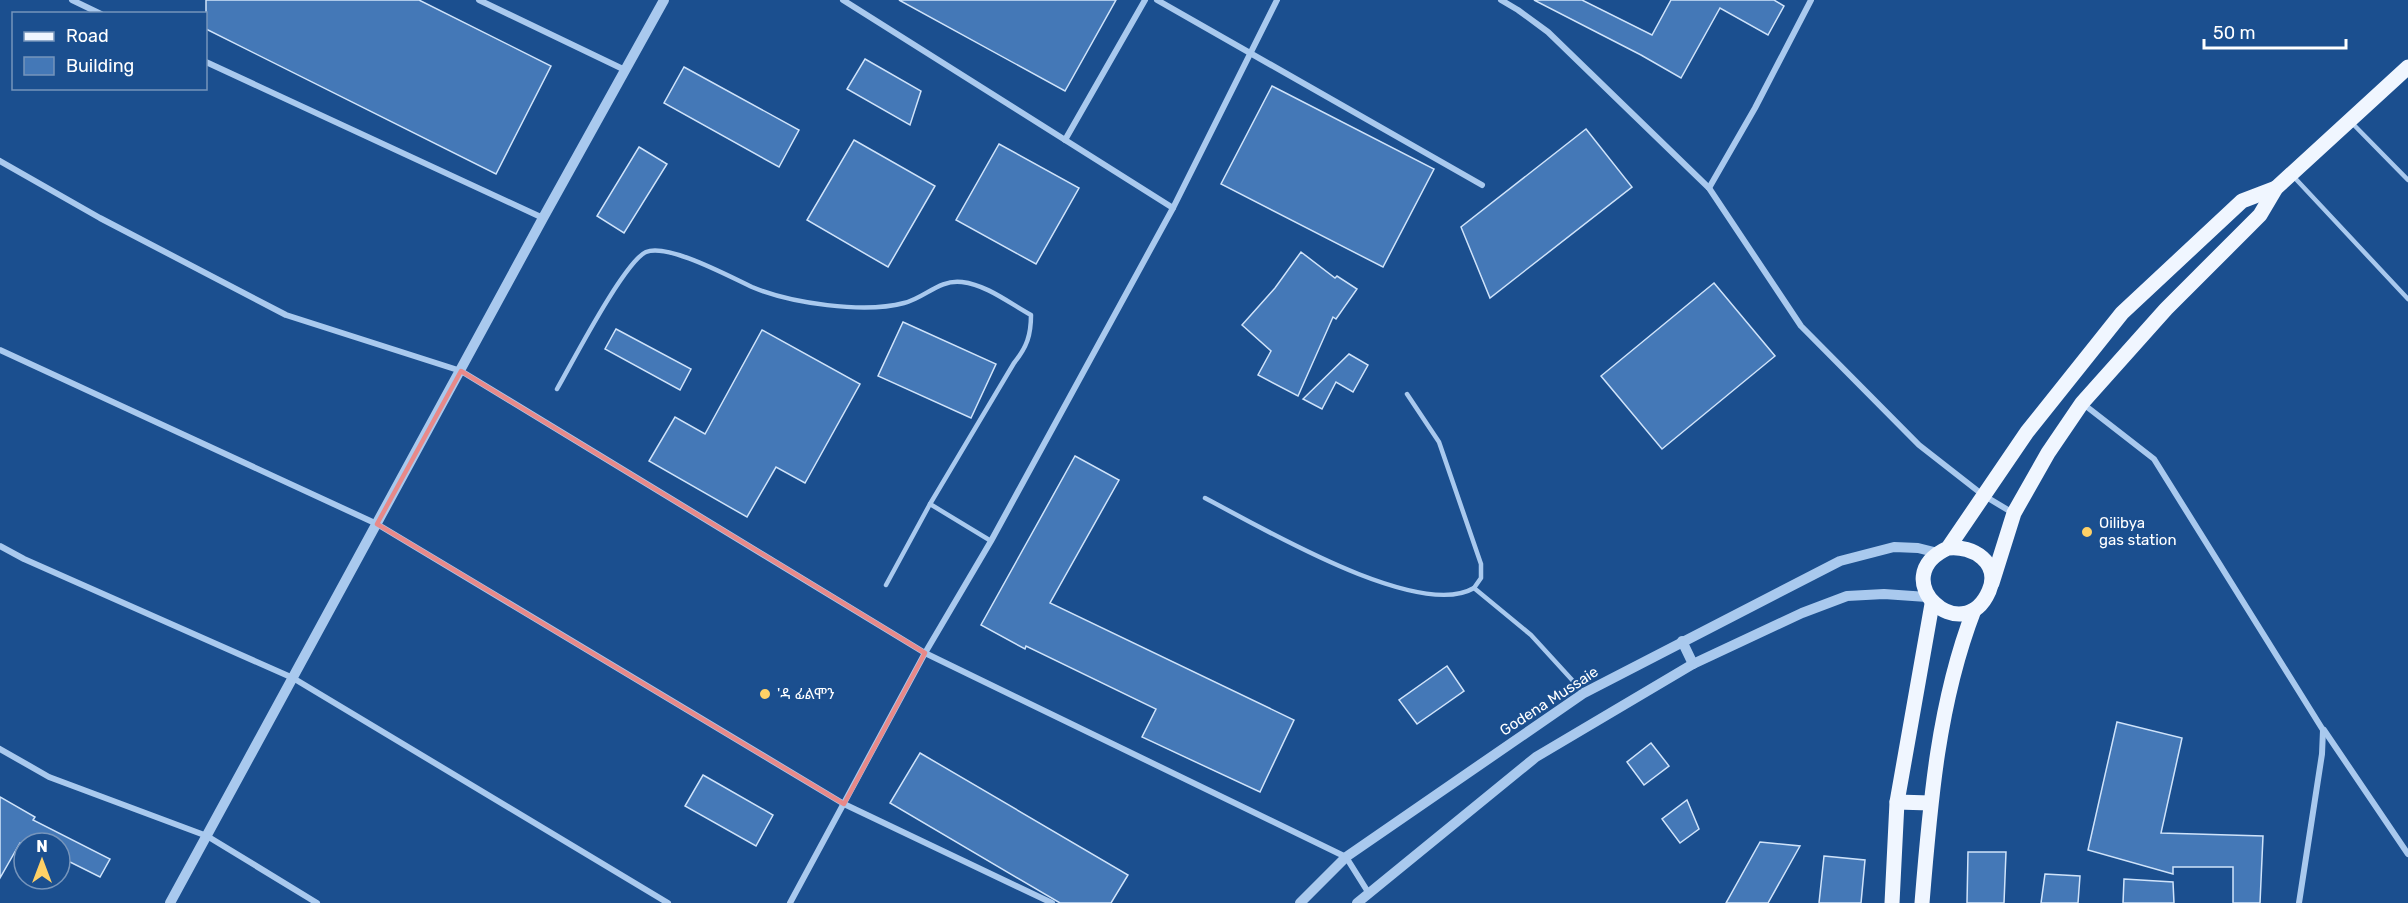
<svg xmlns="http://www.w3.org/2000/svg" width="2408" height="903" font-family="Rubik,'Noto Sans Ethiopic',sans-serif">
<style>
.building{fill:#4478b7;stroke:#cfe3fa;stroke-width:1.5}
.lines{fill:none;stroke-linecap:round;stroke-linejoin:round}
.service{stroke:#a9c9ee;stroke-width:4.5}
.minor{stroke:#a9c9ee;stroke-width:6}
.tertiary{stroke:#a9c9ee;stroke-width:10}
.primary{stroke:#f0f6ff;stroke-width:15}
.marked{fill:none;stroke:#e88989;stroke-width:4.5;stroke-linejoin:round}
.poi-dot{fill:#ffd166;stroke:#1b4f8f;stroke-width:2}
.labels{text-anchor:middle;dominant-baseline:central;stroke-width:4.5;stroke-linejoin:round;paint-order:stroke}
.poi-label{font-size:15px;fill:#fff;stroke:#1b4f8f;text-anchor:start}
.street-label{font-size:15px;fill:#fff;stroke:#1b4f8f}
</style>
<rect width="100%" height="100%" fill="#1b4f8f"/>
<g class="building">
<polygon points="206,0 419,0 551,66 496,174 206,29"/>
<polygon points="899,0 1116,0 1065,91"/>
<polygon points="1534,0 1582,0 1652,35 1671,0 1774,0 1784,6 1768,35 1720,8 1681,78 1641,55"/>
<polygon points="865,59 921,91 910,125 847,89"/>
<polygon points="684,67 799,130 779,167 664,103"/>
<polygon points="1272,86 1434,169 1383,267 1221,184"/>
<polygon points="1586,129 1632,187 1490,298 1461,227"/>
<polygon points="854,140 935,186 888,267 807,220"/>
<polygon points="999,144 1079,188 1036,264 956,220"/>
<polygon points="639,147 667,164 624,233 597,216"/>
<polygon points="1301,252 1335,278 1337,276 1357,289 1336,319 1333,317 1298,396 1258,375 1271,351 1242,325 1275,288"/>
<polygon points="1714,283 1775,356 1662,449 1601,376"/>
<polygon points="903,322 996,364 971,418 878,376"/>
<polygon points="616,329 691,369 680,390 605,349"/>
<polygon points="762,330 860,384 805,483 776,467 747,517 649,461 675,417 705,434"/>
<polygon points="1349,354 1368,365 1353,392 1336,382 1322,409 1303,399"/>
<polygon points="1075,456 1119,480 1050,603 1294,720 1260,792 1142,737 1156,709 1026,646 1025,649 981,625"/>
<polygon points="1447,666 1464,691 1417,724 1399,700"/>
<polygon points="2117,722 2182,738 2161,833 2263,836 2260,903 2233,903 2233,867 2173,867 2173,874 2088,850"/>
<polygon points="1651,743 1669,766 1644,785 1627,762"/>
<polygon points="920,753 1128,875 1111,903 1060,903 890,803"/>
<polygon points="703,775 773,815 756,846 685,806"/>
<polygon points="0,797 35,817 33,820 110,859 100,877 60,857 60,843 20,843 0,878"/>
<polygon points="1687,800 1699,829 1680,843 1662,819"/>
<polygon points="1760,842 1800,846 1768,903 1726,903"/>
<polygon points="1968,852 2006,852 2004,903 1967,903"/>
<polygon points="1824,856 1865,860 1861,903 1819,903"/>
<polygon points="2045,874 2080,876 2078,903 2041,903"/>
<polygon points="2124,879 2173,882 2174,903 2123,903"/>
</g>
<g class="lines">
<g class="service">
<polyline points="2351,122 2408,180"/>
<polyline points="2293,176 2408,299"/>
<path d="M 557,389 C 572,363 624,262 646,252 C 668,243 730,277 752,287 C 790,303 864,314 904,303 C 925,298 939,279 962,282 C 987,285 1009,303 1031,315 C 1031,335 1027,347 1014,363 L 930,504 L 886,585"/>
<polyline points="1407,394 1439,442 1481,564 1481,578 1474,588 1531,635 1584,693"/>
<path d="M 1205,498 C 1259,526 1418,621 1474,588"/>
<polyline points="930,504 991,541"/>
</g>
<g class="minor">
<polyline points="72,0 101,14"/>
<polyline points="479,0 625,70"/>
<polyline points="843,0 1173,208"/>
<polyline points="1157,0 1482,185"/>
<polyline points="1501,0 1518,10 1548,32 1709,188 1801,326 1919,445 1983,495 2013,513"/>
<polyline points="206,62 543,218"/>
<polyline points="1065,140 1145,0"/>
<polyline points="0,161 100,218 286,315 461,371 925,653 1346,857 1368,892"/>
<polyline points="1709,188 1755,108 1811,0"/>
<polyline points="0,350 377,524 844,804 1052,903"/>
<polyline points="2082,403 2154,459 2323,730 2322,754 2299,903"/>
<polyline points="0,546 24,559 293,678 668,903"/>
<polyline points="2324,730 2408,854"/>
<polyline points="0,749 49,777 207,836 317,903"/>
<polyline points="790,903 925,653 991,541 1173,208 1277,0"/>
</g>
<g class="tertiary">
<polyline points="1682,641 1693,664"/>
<polyline points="170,903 543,218 664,0"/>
<polyline points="1300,903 1346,857 1584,693 1840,561 1894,547 1918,548 1938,553"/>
<polyline points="1357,903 1536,757 1693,664 1802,613 1847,596 1884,594 1927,597"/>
</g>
<g class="primary">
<path d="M 1948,548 C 1973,545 2001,563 1989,591 C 1963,651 1883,578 1948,548 L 2027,432 L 2122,313 L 2242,201 L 2276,188"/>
<polyline points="1992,583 2014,513 2048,453 2082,403 2166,309 2260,215 2276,188 2408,67"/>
<polyline points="1897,802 1930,803"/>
<polyline points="1892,903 1897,802 1932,604"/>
<path d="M 1922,903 C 1930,804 1938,703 1974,610"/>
</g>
</g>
<path class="marked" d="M 461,371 L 925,653 L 844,804 L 377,524 Z"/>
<g class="poi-dot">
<circle cx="2087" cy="532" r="6"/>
<circle cx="765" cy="694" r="6"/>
</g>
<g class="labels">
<g class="poi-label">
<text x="2099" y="523">Oilibya<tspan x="2099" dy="17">gas station</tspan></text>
<text x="777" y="694">'ዳ ፊልሞን</text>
</g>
<g class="street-label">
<text transform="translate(1549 701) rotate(-33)">Godena Mussaie</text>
</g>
</g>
<rect x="12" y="12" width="195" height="78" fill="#1b4f8f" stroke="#7695bc" stroke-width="1.5"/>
<rect x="24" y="32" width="30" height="9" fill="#f0f6ff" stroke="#7695bc" stroke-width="1.5"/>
<text x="66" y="42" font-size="18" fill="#ffffff">Road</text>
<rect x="24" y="57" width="30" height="18" fill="#4478b7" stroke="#7695bc" stroke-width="1.5"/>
<text x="66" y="72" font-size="18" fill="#ffffff">Building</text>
<g transform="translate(42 861)"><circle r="28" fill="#1b4f8f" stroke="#7695bc" stroke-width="1.5"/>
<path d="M0-4.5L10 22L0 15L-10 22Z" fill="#ffd166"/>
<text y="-9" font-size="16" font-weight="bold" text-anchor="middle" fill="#ffffff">N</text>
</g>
<path d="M2204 39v9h142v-9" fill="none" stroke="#ffffff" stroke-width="3"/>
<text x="2213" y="39" font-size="18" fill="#ffffff" stroke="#1b4f8f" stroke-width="4.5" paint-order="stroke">50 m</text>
</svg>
